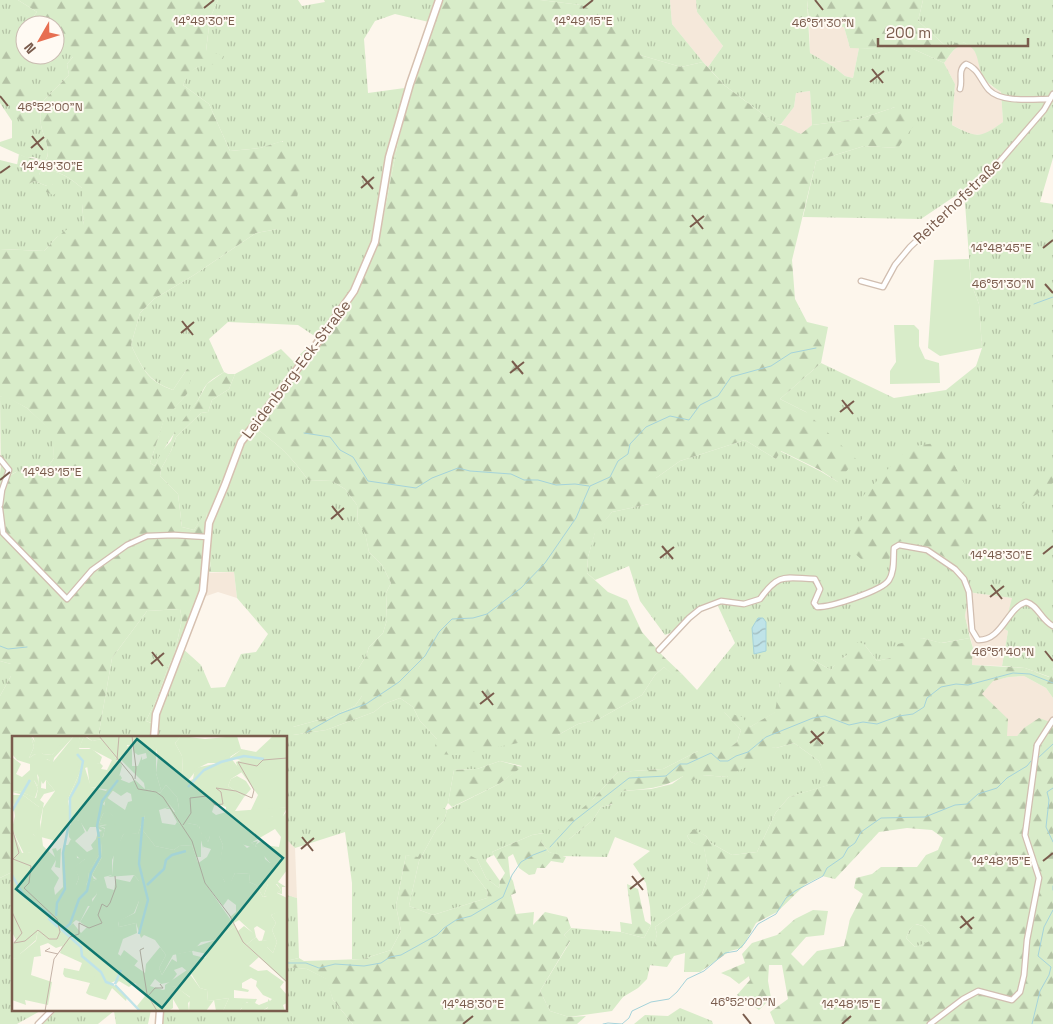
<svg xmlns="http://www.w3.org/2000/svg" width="1053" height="1024" font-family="'Space Grotesk',sans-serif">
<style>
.residential{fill:#f5e8da}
.grass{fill:url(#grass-tufts)}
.forest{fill:url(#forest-firs);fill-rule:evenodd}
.pitch{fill:#d8ecc9}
.water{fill:url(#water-waves);stroke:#a5d3da}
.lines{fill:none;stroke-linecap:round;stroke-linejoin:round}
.stream{stroke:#a5d3da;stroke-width:1}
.street-casing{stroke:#d1beb0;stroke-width:7}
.secondary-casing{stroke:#d6c0b0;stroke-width:9}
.street{stroke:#fff;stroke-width:4.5}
.secondary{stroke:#fff;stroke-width:6}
.ticks{fill:none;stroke:#7a5c4d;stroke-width:2}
.labels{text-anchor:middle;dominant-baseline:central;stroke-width:4;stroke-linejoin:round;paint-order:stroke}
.street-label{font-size:15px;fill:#7a5c4d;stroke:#fffaf3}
.inset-river{fill:none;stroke:#bfe3e8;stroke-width:2.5}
.inset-road{fill:none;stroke:#c5b3a7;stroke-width:1}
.view{fill:#0f766e;fill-opacity:0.15;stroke:#0f766e;stroke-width:2.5}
.inset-edge{fill:none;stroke:#7a5c4d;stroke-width:2.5}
.ticks-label{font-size:12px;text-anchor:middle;fill:#7a5c4d;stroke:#fffaf3;stroke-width:4;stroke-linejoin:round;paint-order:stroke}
</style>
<defs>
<pattern id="grass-tufts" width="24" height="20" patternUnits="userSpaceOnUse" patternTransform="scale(1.25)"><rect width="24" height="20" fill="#d8ecc9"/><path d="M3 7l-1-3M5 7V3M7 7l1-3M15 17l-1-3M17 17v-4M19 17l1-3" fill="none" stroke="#b4c2a5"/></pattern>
<pattern id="forest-firs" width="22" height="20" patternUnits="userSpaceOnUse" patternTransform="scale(1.25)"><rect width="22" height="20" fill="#d8ecc9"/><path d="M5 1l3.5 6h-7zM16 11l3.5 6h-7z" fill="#b4c2a5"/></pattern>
<pattern id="water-waves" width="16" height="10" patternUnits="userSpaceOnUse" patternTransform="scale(1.25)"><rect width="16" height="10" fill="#bfe3e8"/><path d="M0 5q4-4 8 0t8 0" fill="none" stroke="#a0bbbe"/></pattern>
</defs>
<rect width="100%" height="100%" fill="#fdf6ec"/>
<g class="residential">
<polygon points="670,0 696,0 697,12 723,46 708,67 703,62 672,24"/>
<polygon points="809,22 844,27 850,48 859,48 853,78 845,76 834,67 810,53"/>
<polygon points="962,45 971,46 978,56 981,74 990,85 1001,92 1003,122 986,134 972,135 952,125 955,84 944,63 956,47"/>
<polygon points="810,91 812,125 802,134 792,131 781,124 794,107 796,93"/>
<polygon points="234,572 237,598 218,592 198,599 202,573"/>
<polygon points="966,592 1013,598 1004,629 1008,631 1002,666 972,665 973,648 965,616 967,604"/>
<polygon points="1024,676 1046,688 1053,698 1053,723 1024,728 1017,736 1007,736 982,694 992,681 1009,677"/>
<polygon points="286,839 295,848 297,898 286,895"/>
</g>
<g class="grass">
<path d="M 0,0 L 18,0 L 37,12 L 27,25 L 25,25 L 25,55 L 55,55 L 55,34 L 58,36 L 70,35 L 73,57 L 67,64 L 69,75 L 40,104 C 41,111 40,119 41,125 C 43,137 53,150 45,161 L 33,157 L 27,158 L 0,146 L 0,142 L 12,138 L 12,121 L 0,103 Z"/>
<path d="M 218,0 L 298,0 L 302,6 L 325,2 L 324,0 L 442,0 L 433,23 L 395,14 L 375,21 L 364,39 L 368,93 L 412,87 L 398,142 L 378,245 L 356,294 L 322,341 L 298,325 L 228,322 L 209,339 L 224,372 C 219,375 212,379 208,383 C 203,388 201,395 198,400 C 183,422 166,442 155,466 L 150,463 L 164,419 L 187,394 L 187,369 L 173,390 C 147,380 143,369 131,345 L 140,313 L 154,299 L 194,275 L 256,233 L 278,229 L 283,141 L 260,148 L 230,151 L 209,104 L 183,85 L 189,72 L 201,65 L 206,51 L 210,18 Z"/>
<polygon points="540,0 670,0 672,24 703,62 681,67 640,55 581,5"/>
<path d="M 696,0 L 807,0 L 810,53 L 834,67 L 845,76 L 853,78 L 859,48 L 880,49 L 892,45 L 911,48 L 944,63 L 955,84 L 952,125 C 977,138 979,139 1003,122 L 1001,92 C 993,87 984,81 981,72 C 976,57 979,50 963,42 L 949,49 L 918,21 L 923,0 L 1053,0 L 1053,158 L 1040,202 L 1053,204 L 1053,668 L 1050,677 L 1025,668 L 1002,666 L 1008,631 L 1004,629 L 1012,598 L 967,592 L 967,604 L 965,616 L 970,638 L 941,643 L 922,638 L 890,658 L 877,661 L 864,644 C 852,653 839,658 831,670 L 811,659 L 780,682 L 776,712 L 750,727 L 724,712 L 741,730 L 737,742 L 727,751 L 698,751 L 663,769 L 618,772 L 593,799 L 568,840 L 593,820 L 601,807 L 611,805 L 622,791 L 651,789 L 672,784 L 683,776 L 702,775 L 727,777 L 767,746 L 776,748 L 794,743 L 819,761 L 829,785 L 789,797 L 776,812 L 757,852 L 732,855 L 711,843 L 706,836 L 694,830 L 687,836 L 691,842 L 704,847 L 709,874 L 702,894 L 655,927 L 657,934 L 647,979 L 638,988 L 623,997 L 612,1011 L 569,1017 L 550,1011 L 540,991 L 570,942 L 564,935 L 571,928 L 621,932 L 644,938 L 651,925 L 650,907 L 646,883 L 633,864 L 650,851 L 615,837 L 607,857 L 560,856 L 549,852 L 541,842 L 543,833 L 532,835 L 492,852 L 494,855 L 487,858 L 486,861 L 500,881 L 499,888 L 486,878 L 477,859 L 464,860 L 488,892 L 487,898 L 433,915 L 409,906 L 419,861 L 437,828 L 444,821 L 447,810 L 499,784 L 522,766 L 500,761 L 477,769 L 454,770 L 448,803 L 418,858 L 406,855 L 396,906 L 401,931 L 391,950 L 363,959 L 352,959 L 352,883 L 345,832 L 295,848 L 286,839 L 286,738 L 98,738 L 112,658 L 147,611 L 180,609 L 182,619 L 174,656 L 168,667 L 158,696 L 146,721 L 151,723 L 179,656 L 198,669 L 201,665 L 211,688 L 225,687 L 241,654 L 256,652 L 268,634 L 237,598 L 234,572 L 211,572 L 206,512 L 194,530 L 182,527 L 178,494 L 160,476 L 161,469 L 171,451 L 176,437 L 201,413 L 208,412 L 212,400 L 229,389 L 235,374 L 281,349 L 293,361 L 298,372 L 257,429 C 280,446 292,457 308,480 L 332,481 L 345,489 L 357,505 L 358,523 L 365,532 L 369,552 L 382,565 L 391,583 L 386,593 L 387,620 L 383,633 L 369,647 L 366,656 L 358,669 L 362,696 L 355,706 L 333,716 L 293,727 L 293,735 L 326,730 L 374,712 L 384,704 L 400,698 L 413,707 L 420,721 L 437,739 L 558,735 L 578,724 L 599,719 L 642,695 L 655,675 L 664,667 L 675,676 L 682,674 L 697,690 L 735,643 L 717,604 L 699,610 L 678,630 L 665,635 L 640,601 L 629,566 L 595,580 L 587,573 L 588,557 L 595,532 L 612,512 L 649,504 L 656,478 L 680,461 L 745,440 L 776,459 L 780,451 L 820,471 L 838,482 L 806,412 L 780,399 L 821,363 L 894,398 L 946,390 L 976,366 L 982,348 L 979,304 L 971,283 L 964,190 L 921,219 L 803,217 L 816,161 L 864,146 L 898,148 L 895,107 L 860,119 L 812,125 L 810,91 L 796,93 L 794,107 L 781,124 L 776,124 L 724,85 L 708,67 L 723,46 L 697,12 Z"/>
<path d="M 0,160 L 36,169 L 29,184 L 34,181 L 47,186 L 53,185 L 39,174 L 41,171 C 58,169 69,177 82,188 L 82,204 L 84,225 L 57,237 L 44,251 L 0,249 Z"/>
<polygon points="4,395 27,408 53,432 54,458 47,468 18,471 1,480 0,397"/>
<polygon points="0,661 11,664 11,676 0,696"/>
<polygon points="14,871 14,1010 42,1010 17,1024 0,1024 0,878"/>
<polygon points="286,895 297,898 299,958 286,961"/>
<polygon points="915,924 923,926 930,934 930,942 915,947 906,938 910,929"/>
<polygon points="287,967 307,969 327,979 333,1000 353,1024 161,1024 162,1010 286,1010"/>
<polygon points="680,1008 712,1021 713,1024 634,1024 645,1015 668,1016"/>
<polygon points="57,1010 151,1010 148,1024 116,1024 114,1011 98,1024 42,1024"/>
</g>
<g class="forest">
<path d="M 18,0 L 218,0 L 210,18 L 206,51 L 224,56 L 221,64 C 199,65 194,64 183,85 L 209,104 L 230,151 L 260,148 L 282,141 L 303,165 L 297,198 L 278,229 L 256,233 L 194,275 L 154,299 L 140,313 L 131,345 C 143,369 147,381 173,390 L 187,369 L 193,370 L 187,394 L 164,420 L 150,463 L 155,466 L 162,451 L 171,441 L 175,431 L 198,400 L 207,384 L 224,372 L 228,374 L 235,374 L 229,389 L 212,400 L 208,412 L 201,413 L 176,437 L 171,451 L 161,469 L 160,476 L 178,494 L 182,527 L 194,530 L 206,511 L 211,572 L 202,573 L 198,599 L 181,647 L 201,665 L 198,670 L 179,656 L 152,723 L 146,721 L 158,696 L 168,667 L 174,656 L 182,619 L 180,609 L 147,611 L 112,658 L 98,738 L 14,738 L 14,871 L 0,878 L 0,696 L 11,676 L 11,664 L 0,661 L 0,467 L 2,480 L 18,471 L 47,468 L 54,458 L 52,432 L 27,408 L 4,396 L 0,397 L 0,249 L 44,251 L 57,237 L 73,225 L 84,225 L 82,204 L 82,188 C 69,177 58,169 41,171 L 39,174 L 50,179 L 53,185 L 61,184 L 63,190 L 53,195 L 46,192 L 47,186 L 34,181 L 29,184 L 29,174 L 35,169 L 17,165 L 19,154 C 27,159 36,158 45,161 C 53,150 43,137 41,125 C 40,119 41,111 40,104 L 69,75 L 67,64 L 73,57 L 68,51 L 69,36 L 58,36 L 55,34 L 55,25 L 27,25 L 37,12 Z"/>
<path d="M 442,0 L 540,0 L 581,5 L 610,18 L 638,39 L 640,55 L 681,67 L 703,62 L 724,85 L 776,124 C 785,124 793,131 801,134 L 812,125 L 860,119 L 895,107 L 913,112 L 914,125 L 898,148 L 864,146 L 816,161 L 792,260 L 795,299 L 807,322 L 828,327 L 821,363 L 780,399 L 806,412 L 856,459 L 838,482 L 820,470 L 781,451 L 776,459 L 745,440 L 680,461 L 656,478 L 665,489 L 649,504 L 612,512 L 595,533 L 588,557 L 587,573 L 608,592 L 627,600 L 642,632 L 663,656 L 682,674 L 675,677 L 664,667 L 655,675 L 642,695 L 599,719 L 578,724 L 558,735 L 457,755 L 433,754 L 437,739 L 420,721 L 413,707 L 400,698 L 384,704 L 374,712 L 326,730 L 293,735 L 293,727 L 333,716 L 355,706 L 362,696 L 357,692 L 358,669 L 366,656 L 369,647 L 383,633 L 387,620 L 386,593 L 391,583 L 382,565 L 369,552 L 365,533 L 358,523 L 357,505 L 345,489 L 332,481 L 308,480 C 292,457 280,446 257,429 L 258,423 L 298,373 L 293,361 L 312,343 L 322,341 L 356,294 L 378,245 L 398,142 L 412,87 Z"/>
<path d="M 807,0 L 923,0 L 918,21 L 949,49 L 955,43 L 963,42 L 971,46 C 954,43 953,52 944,63 L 911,48 L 892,45 L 880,49 L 850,48 L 844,27 L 809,22 Z"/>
<polygon points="0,38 2,43 17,59 24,85 33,98 32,127 26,126 15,115 0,89"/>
<polygon points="942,442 972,498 979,505 986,506 987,514 1025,491 1048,471 1053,470 1053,483 975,537 956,564 926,546 901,541 892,547 888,565 861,559 853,552 852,533 866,513 863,496 899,457 915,446"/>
<path d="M 922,638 L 942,643 L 970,638 L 973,648 L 972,665 L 1025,668 L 1049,677 L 1053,668 L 1053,698 L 1046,688 L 1024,676 L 1009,677 L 993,681 L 982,694 L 1008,719 L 1007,736 L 1017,736 L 1024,728 L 1039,718 L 1053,723 L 1053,1024 L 775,1024 L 770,1012 L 788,999 L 782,965 L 769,965 L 768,981 L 771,998 L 759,1010 L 737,995 L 750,980 L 749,976 L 739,984 L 730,977 L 721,973 L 745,963 L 742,954 L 752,943 L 777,935 L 795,919 L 813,910 L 828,911 L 824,935 L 806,937 L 791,954 L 803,966 L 817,951 L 844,946 L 850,919 L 863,894 L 854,888 L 856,878 L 872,874 L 881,867 L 917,867 L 926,855 L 938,850 L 943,838 L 932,830 L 907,828 L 879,832 L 835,879 L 822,876 L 806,884 L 777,912 L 756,923 L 742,948 L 730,951 L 700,972 L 684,972 L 685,953 L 674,956 L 667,967 L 649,965 L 657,934 L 655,927 L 702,894 L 709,874 L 704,848 L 691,842 L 687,836 L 694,829 L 706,836 L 711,843 L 732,855 L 757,852 L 776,812 L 789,797 L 828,785 L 819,761 L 794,743 L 776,748 L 767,747 L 761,759 L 727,777 L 702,775 L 692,781 L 683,776 C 664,789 643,789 622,791 C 617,802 613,805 601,807 L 593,820 L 568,840 L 558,829 L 593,799 L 618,772 L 663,769 L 698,751 L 727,750 L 737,742 L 741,730 L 723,711 L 742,717 L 750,727 L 775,712 L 780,682 L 791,664 L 811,659 L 831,670 L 838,660 L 845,657 L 858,642 L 864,644 L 877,661 L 890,658 L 898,644 ZM 916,924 L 923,926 L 930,934 L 930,941 L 915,947 L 906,938 L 910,929 Z"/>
<polygon points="500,761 522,767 499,784 452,807 448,803 454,770 477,769"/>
<polygon points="444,808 447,810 444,821 437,828 419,861 409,906 433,915 487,898 488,892 464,860 471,856 477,859 486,878 499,888 500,881 505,873 492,852 532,835 544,833 541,842 549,852 566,857 563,863 551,861 545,868 537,868 535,874 529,875 519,868 513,854 508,857 510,876 513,881 516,893 511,895 516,914 534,912 533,925 545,912 567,917 571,928 564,935 570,941 540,991 550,1011 569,1017 586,1016 577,1024 353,1024 333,1000 326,979 307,969 286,967 286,961 299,958 304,961 363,959 391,950 401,931 396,906 406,855 418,857"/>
<polygon points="627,884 638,889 645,921 651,925 644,938 621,932 620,922 632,924"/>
</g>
<g class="pitch">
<polygon points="969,259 971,283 979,304 982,348 940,356 928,348 934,260"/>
<polygon points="894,325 914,325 919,330 919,346 925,359 939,363 940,383 890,384 890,371 896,362"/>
</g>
<polygon class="water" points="758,618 763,618 766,622 766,651 754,654 752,628"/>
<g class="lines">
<g class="stream">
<polyline points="1034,304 1053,297"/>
<polyline points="304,433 330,437 340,450 353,457 368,481 416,488 432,478 458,468 470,471 511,474 524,480 538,480 556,485 575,484 589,486"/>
<polyline points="0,646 8,649 27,647"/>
<polyline points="307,732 339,714 366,704 399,682 425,656 439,632 452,619 473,618 487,614 521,588 545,563 576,518 590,486 610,477 618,461 628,454 630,444 646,427 670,416 689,420 700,405 718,396 731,377 771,366 791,353 816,348"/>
<polyline points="1038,758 1053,744"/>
<polyline points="1053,788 1047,792 1049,800 1046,827 1053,842"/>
<polyline points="550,847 574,821 629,778 666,776 680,764 687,764 711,753 720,761 728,761 736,756 748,752 766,737 813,718 825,716 849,725 863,722 877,724 899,716 913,714 924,707 927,698 941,687 956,684 968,685 1013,673 1030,674 1053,683"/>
<polyline points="1053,886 1053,890"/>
<polyline points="286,963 306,963 319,968 335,964 364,966 381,963 390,957 401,955 437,935 444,928 456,920 471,916 503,897 512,875 521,862 533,855 546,850"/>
<polyline points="603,1024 608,1023 622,1024 629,1018 632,1011 651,1002 669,999 677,992 687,979 704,971 725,953 737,951 744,944 758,924 776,914 786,898 795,891 823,876 827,868 843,857 848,848 855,843 861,832 881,818 925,817 955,805 967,804 978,794 997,788 1007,778 1027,766 1031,761"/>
<polyline points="1032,1024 1040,991 1049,975 1051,967 1038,956 1044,927 1053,910"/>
</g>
<defs>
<g id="street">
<path d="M 960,89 C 963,80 957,70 966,64 C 978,68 981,81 989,90 C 1001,103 1034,99 1050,99"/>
<polyline points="861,281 883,287 895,265 910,247 994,168 1044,110 1053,94"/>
<polyline points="0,459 9,470 2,490 0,505"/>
<polyline points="0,509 3,533 67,599 92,570 127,545 147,536 174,535 207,537"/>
<path d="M 659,650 L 689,618 L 700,609 L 721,601 L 744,604 L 760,599 C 779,572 785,578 815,579 L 820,589 L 814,603 L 817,607 C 831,607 882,591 889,580 C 895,571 893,558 894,548 L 899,545 L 927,550 L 955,569 L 964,579 L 969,592 L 972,630 L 978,640 C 1002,641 1007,608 1026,602 C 1038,605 1041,620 1053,626"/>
<polyline points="38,1024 52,1010"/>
<polyline points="930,1024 963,999 978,991 1012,1000 1020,992 1024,975 1027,940 1039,878 1025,835 1037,745 1053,720"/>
</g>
<g id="secondary">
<polyline points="154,738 156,714 203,591 209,523 225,485 241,442 318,342 354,291 375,242 389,157 410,84 439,0"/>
<polyline points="159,1024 160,1010"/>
</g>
</defs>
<use href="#street" class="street-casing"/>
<use href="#secondary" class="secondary-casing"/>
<use href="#street" class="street"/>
<use href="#secondary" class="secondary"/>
</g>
<path class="ticks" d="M 815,0 L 823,10M 204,8 L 214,0M 583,8 L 593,0M 872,69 L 883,83M 870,82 L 884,71M 0,96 L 8,106M 32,136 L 43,150M 31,148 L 44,137M 0,173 L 10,166M 362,176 L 373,189M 361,188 L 374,177M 692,215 L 703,229M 690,227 L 704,216M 1043,248 L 1053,240M 1045,284 L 1053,293M 182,321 L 193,335M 181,333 L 194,322M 512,361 L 523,374M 510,373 L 524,362M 842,400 L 853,414M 840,412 L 854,401M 0,480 L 10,472M 332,506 L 343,520M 331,519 L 344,508M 662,546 L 673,559M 1043,554 L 1053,546M 660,558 L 674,547M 991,585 L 1002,599M 990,597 L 1004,586M 1045,651 L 1053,661M 152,652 L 163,666M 151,664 L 164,653M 482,691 L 493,705M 480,704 L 494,693M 811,731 L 823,744M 810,743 L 824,732M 302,837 L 313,851M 301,849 L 314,838M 1043,861 L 1053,853M 632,876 L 643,890M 630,889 L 644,878M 961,916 L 972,929M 960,928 L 974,917M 743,1014 L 751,1024M 463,1024 L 473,1016M 842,1024 L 851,1016"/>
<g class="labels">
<g class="street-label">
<text transform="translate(957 201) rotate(-44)">Reiterhofstraße</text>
<text transform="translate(296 369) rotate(-53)">Leidenberg-Eck-Straße</text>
</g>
</g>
<g transform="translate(12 736)">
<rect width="275" height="275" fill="#fdf6ec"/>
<path d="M 0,0 L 19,0 L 22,11 L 17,22 L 23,18 L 41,26 L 62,0 L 68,0 L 64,20 L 67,24 L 68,36 L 56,63 L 59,86 L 44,105 L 29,101 L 28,96 L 31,72 L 43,55 L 34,44 L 31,48 L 25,38 L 27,51 L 22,44 L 26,53 L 23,62 L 7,55 L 0,56 L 0,21 L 9,28 L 4,38 L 10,41 L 18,34 L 18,28 L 5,24 L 0,18 ZM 21,0 L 59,0 L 40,19 L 31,18 L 24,11 ZM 72,0 L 80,5 L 90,3 L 110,30 L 107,41 L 98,54 L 78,51 L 75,29 L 88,27 L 91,30 L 89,33 L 95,34 L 100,24 L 77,12 L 67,12 ZM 125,0 L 140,0 L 144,9 L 144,37 L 149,54 L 135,53 L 148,57 L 154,49 L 165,61 L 167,72 L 164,77 L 155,65 L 157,71 L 147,74 L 150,87 L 163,89 L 165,86 L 174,91 L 175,87 L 185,89 L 188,95 L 188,89 L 196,106 L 198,100 L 207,100 L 211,109 L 207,135 L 213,146 L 219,145 L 223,137 L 238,138 L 237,146 L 244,149 L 251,161 L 255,160 L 252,159 L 256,148 L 264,148 L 269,154 L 265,157 L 275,162 L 275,173 L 259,179 L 264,187 L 260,194 L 265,206 L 261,217 L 255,211 L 255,204 L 250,205 L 253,195 L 245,190 L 242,192 L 244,201 L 234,209 L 247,221 L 237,230 L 246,235 L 255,234 L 272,246 L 268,251 L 275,259 L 275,267 L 271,269 L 273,275 L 250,275 L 256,272 L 256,263 L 258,265 L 260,263 L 251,259 L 244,250 L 245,245 L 239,242 L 230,247 L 230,252 L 237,254 L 236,256 L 222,254 L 222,262 L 245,263 L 243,267 L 235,266 L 227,275 L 211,275 L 217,262 L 196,265 L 195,254 L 188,252 L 180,239 L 170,231 L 162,234 L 165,238 L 159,246 L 149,248 L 143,243 L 138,250 L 151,254 L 162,250 L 167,253 L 180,263 L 176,267 L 177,275 L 168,275 L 161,263 L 161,272 L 156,275 L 129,275 L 125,270 L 133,260 L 123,247 L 117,251 L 107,245 L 104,248 L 105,244 L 97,248 L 106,251 L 115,261 L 114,265 L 100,252 L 94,264 L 77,259 L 74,257 L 78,247 L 53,241 L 51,238 L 52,232 L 67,235 L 70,227 L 48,217 L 50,210 L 44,212 L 36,207 L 28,210 L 29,220 L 22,221 L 19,239 L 40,246 L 36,269 L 13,264 L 14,269 L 0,264 L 0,222 L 8,223 L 8,218 L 24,205 L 26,193 L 35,202 L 44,203 L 50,195 L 58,201 L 54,193 L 61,187 L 69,197 L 75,191 L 68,186 L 85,158 L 80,150 L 81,145 L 85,143 L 80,139 L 90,121 L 89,106 L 86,106 L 87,119 L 77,136 L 76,145 L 74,149 L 64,149 L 67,142 L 62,131 L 73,123 L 68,123 L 63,118 L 63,108 L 57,101 L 56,92 L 61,85 L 68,84 L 73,96 L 63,105 L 75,116 L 81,113 L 79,109 L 84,103 L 91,101 L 93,92 L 87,90 L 95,89 L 87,87 L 91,78 L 95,75 L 102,81 L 92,71 L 94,61 L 113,74 L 116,66 L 120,65 L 119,58 L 115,56 L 109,60 L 100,54 L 107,43 L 117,47 L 123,44 L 133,53 L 132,47 L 107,22 L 107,17 L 114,21 L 114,11 L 120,8 L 120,30 L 126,30 L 130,20 L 130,24 L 135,22 L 134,17 L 126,19 L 122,16 ZM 133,79 L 130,93 L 143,110 L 162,114 L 167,110 L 180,109 L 184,121 L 189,121 L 189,96 L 192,111 L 199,113 L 195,121 L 185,128 L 193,147 L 211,170 L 216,163 L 224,169 L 224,176 L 218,181 L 222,187 L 227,184 L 241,197 L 232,190 L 226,195 L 223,190 L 203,204 L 183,211 L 181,215 L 195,218 L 193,222 L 181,219 L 180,215 L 164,218 L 165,226 L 160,223 L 150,239 L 147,232 L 154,219 L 148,211 L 134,228 L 133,237 L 106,218 L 111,203 L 125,197 L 124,187 L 107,191 L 106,186 L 122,177 L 127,165 L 127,145 L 122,139 L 118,146 L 104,143 L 102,154 L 95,152 L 92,141 L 100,139 L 100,124 L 111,99 L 114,97 L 126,98 ZM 169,0 L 193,3 L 225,0 L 229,13 L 244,16 L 261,0 L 275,0 L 275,71 L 238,76 L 246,59 L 225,30 L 224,26 L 229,24 L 218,22 L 229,14 L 207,27 L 196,27 L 186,32 L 175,46 L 171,39 L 170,20 L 163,7 ZM 225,40 L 234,45 L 239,53 L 232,61 L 216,50 L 219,43 ZM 0,59 L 11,59 L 27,71 L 27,99 L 25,103 L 21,98 L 19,116 L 12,118 L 0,93 L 3,80 ZM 275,75 L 275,119 L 272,123 L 258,127 L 243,109 L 251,104 L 253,109 L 267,111 L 269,101 L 263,93 L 239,107 L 242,108 L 239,111 L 229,108 L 230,99 L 238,88 L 261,80 L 271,80 Z" fill="#d8ecc9" fill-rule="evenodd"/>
<path d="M 19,0 L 31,18 L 40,19 L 56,0 L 62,0 L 42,22 L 41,27 L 35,23 L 29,24 L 23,18 L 17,22 L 22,11 ZM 68,0 L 72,0 L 67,13 L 80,13 L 90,21 L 88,27 L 73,32 L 79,51 L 94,55 L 108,39 L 110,42 L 91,68 L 102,81 L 105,92 L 95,76 L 91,78 L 87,87 L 95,88 L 87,90 L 93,93 L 90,103 L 84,103 L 86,96 L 90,95 L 84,91 L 78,91 L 75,96 L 67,84 L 59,88 L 59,70 L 56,63 L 68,36 L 63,17 ZM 74,0 L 125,0 L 123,19 L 120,9 L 115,9 L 114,21 L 107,18 L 110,30 L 90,3 L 80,5 ZM 140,0 L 169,0 L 163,7 L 170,20 L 171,39 L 175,46 L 181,43 L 183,32 L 207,27 L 220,15 L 229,13 L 218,21 L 230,36 L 219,43 L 216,50 L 232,61 L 223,75 L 275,71 L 271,80 L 261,80 L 248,88 L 246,86 L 238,89 L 231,99 L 230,107 L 235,112 L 242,108 L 237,107 L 246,105 L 243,110 L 252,115 L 253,123 L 258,127 L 263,123 L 272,123 L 275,119 L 275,134 L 266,146 L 274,151 L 270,151 L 270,158 L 265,157 L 269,154 L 265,148 L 256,148 L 252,159 L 256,159 L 251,161 L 244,149 L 237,146 L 238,138 L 223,137 L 219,146 L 213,146 L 206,135 L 211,109 L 207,100 L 198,100 L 196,106 L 187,90 L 193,107 L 191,112 L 185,89 L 175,87 L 175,92 L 165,86 L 158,73 L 153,73 L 157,71 L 152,59 L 162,76 L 167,72 L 165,61 L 154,49 L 148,57 L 135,53 L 139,51 L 149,54 L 144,37 L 146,20 ZM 203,67 L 214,71 L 214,76 L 204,79 L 200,76 ZM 27,37 L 30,40 L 29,52 L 34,53 L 34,44 L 43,55 L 32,58 L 28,64 L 32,67 L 28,86 L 31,110 L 43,121 L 40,113 L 44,112 L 45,115 L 49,112 L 48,132 L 43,131 L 44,124 L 39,133 L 47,142 L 42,152 L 43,159 L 51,151 L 50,118 L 52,109 L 56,109 L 59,103 L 64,108 L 65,122 L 73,123 L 63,131 L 67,142 L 64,149 L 74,149 L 76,145 L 77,135 L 87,119 L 86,106 L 89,105 L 90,121 L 80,139 L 82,143 L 86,142 L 81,145 L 85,158 L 80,163 L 81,170 L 76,170 L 68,186 L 64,184 L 54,193 L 58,200 L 50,195 L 45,203 L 35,202 L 26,193 L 24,204 L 8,218 L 8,224 L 0,222 L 0,208 L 4,204 L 0,196 L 0,93 L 10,117 L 19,116 L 14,97 L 20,97 L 25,102 L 27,71 L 11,59 L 0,56 L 7,55 L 24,62 L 26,53 L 21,40 L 26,50 ZM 133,78 L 130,93 L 143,110 L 162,114 L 167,110 L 180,109 L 193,147 L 223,190 L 203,204 L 189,206 L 181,215 L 161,219 L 150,239 L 147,232 L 154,219 L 143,204 L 132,199 L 129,202 L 124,187 L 107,191 L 106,185 L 123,177 L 127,165 L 127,145 L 122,139 L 96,141 L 100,139 L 102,116 L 111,99 L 114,96 L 126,98 ZM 274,172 L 275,173 L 274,246 L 234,209 L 244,201 L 247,205 L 255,204 L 255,211 L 261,217 L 265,206 L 260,194 L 264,187 L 259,179 ZM 92,180 L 101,187 L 102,200 L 99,205 L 84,203 L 80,224 L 86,232 L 89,228 L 100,230 L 89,229 L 88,234 L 96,246 L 86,238 L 76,258 L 85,235 L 65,217 L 68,214 L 77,224 L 81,216 L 81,193 L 90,188 L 88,183 ZM 175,234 L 188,252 L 195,254 L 196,265 L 217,262 L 211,275 L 204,275 L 202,264 L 194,275 L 177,275 L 178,261 L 162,250 L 153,255 L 153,249 ZM 239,265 L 247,269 L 257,265 L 258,270 L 250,275 L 227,275 L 230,272 L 229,269 Z" fill="#d8ecc9" fill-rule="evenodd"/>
<path d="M 112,214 L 126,225 L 122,230 L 108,221 Z" fill="#d8ecc9"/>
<path class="inset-river" d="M 176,51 L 192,34 L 209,26 L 232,20 L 252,23M 0,75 L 18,44M 58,85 L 58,62 L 67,46 L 71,25 L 65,18M 87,101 L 85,90 L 90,65 L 106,44M 0,139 L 12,160 L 38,179 L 37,183 L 46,191M 135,149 L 152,133 L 154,124 L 160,119 L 174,115M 44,180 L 45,167 L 53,153 L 51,117 L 57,87M 48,192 L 69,211 L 70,220 L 89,236 L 94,246 L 102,249M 52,193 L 58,188 L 67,163 L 75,155 L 79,137 L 88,121 L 87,102M 127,198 L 136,164 L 127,128 L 131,81M 103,248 L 109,234M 103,249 L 128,275"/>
<path class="inset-road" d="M 87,0 L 120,40 L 126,53 L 144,56 L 151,61 L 180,105 L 193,147 L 218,180 L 231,206 L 275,246M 120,0 L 124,32 L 123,43M 105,24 L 107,0M 171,89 L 179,77 L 178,62 L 195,60 L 203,69 L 211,68 L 209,56 L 204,52 L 224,55 L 240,62 L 242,54 L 226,26 L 245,30 L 251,24 L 275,22M 0,92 L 7,117 L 1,123 L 19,130 L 17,147 L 12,152 L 45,183 L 48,196M 0,176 L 10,197 L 2,207 L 13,205 L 26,194 L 37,203 L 45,203 L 48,196M 38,212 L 33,215 L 46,218M 132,212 L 128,214 L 135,258 L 145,275M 136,260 L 143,252 L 151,252 L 148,248M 33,275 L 42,223 L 58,201 L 67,198 L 67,187 L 77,192 L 90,187 L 86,179 L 90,168 L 95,171 L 98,167 L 104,151 L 103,140"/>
<path class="view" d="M 125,3 L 271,122 L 150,272 L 4,153 Z"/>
<rect width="275" height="275" class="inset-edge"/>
</g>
<g class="ticks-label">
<text x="204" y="25">14°49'30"E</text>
<text x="583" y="25">14°49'15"E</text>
<text x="823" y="27">46°51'30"N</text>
<text x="50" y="111">46°52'00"N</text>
<text x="52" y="170">14°49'30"E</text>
<text x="1001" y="252">14°48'45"E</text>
<text x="1003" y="288">46°51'30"N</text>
<text x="52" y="476">14°49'15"E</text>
<text x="1001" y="559">14°48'30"E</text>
<text x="1003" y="656">46°51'40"N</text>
<text x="1001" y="865">14°48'15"E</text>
<text x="743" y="1006">46°52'00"N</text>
<text x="473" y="1008">14°48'30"E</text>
<text x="851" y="1008">14°48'15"E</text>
</g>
<g transform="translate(40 40) rotate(231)"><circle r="24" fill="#fffaf3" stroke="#cabbb1"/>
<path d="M0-4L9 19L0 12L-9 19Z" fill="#e76f51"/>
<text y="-8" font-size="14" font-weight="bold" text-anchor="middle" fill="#7a5c4d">N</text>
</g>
<path d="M878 38v8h150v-8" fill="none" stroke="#7a5c4d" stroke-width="2.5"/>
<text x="886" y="38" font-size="15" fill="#7a5c4d" stroke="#fffaf3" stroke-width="4" paint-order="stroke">200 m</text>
</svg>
